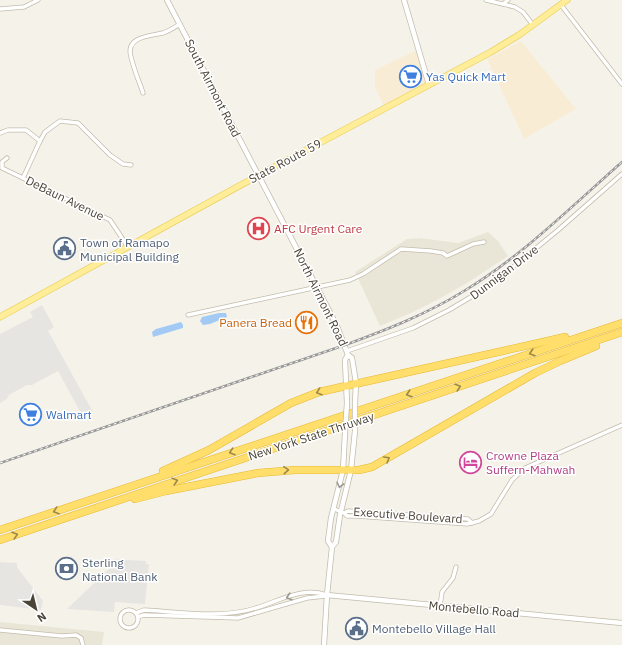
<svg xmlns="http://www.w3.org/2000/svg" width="622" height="645" font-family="'IBM Plex Sans',sans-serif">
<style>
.residential{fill:#eae6d7}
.commercial{fill:#f8edd4}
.parking{fill:#e7e5e1}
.water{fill:#a3caf5}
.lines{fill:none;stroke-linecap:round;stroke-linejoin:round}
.minor-casing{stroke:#c2bcab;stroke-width:5}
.tertiary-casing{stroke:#c2bcab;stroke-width:6}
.primary-casing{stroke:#ead162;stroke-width:7}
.motorway-casing{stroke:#e6b832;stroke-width:8}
.minor{stroke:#fff;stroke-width:3.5}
.tertiary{stroke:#fff;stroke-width:4.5}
.primary{stroke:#ffed99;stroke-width:5.5}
.motorway{stroke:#ffde6b;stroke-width:7}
.rail-casing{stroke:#989898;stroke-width:2.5}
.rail{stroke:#fff;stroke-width:1;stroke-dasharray:3;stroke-linecap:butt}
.tertiary-bridge-casing{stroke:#c2bcab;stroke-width:6;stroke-linecap:butt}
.tertiary-bridge{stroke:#fff;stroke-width:4.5}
.oneway{stroke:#9b894e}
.oneway2{stroke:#9b9891}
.labels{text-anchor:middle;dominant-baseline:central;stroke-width:3;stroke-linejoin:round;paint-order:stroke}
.shop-label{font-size:12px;fill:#366cbe;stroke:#fff;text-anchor:start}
.street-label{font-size:12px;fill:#4a4437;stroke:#fff}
.health-label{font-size:12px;fill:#be3a42;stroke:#fff;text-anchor:start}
.service-label{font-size:12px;fill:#4e5e75;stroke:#fff;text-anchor:start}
.food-label{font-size:12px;fill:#c56008;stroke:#fff;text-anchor:end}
.hotel-label{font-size:12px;fill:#b23c85;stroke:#fff;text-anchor:start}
</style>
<rect width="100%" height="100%" fill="#f5f3e9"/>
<g class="residential">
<polygon points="488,232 498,241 508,256 467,283 439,299 411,313 380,326 355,272 407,239 420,238 458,243"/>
<polygon points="0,622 104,632 102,645 0,645"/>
</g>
<g class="commercial">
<polygon points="521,41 576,109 524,139 487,59"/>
<polygon points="417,50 427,83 384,106 375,87 375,70"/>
</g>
<g class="parking">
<polygon points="42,305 54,327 48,331 93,412 83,417 58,371 32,385 27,385 9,395 7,399 0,403 0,334 33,317 30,312"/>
<polygon points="110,559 146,561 146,564 149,564 145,604 115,602 114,612 67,609 111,567 109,561"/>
<polygon points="0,562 17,563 17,567 43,601 41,610 0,605"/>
</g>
<g class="water">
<polygon points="219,313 226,313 227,317 210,324 203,325 200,321 202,317"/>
<polygon points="181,322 183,325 183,328 153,337 152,332 156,329"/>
</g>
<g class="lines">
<defs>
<g id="minor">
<polyline points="486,0 515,7 523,12 533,25"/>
<polyline points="503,4 508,0"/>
<polyline points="561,5 622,84"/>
<polyline points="0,9 24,7 38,0"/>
<path d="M 143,93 C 139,81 134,70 131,57 C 125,36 151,36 163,33 C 169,31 175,27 180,24"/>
<polyline points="0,133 8,130 26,130 40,141"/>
<polyline points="7,158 2,162 2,168 110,220 128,247"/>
<polyline points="23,178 40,141 45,132 60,121 78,123 110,155 123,164 131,165"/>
<polyline points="188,315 350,280 363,274 401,249 431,251 443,253 447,256 473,244 484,242"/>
<polyline points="347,351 413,328 449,310 491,285 557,231 622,174"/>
<polyline points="334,509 344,513 347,516 356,516 467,524 479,521 491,514 512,480 525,468 622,425"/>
<polyline points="344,513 348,511 468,519 472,523"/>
<polyline points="440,606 442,592 453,578 456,567"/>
<circle cx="129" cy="619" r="9"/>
<path d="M 136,613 L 144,610 C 180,612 223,619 256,608 C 279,601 303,586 327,595"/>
<polyline points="138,617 144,615 238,618 307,598 326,596"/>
<polyline points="0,630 62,636 76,635 81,638 83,645"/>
</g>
<g id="tertiary">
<polyline points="167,0 337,326 348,355 352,358 356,383 355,403"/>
<polyline points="404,0 429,85"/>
<polyline points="347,403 345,360 348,355"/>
<polyline points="332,547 328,541 331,518 343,470 345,433"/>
<polyline points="327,595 622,623"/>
<polyline points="324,645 327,595 332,547 336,542 340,515 351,470 355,431"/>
</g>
<polyline id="primary" points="0,317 259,175 491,52 519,35 567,0"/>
<g id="motorway">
<polyline points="163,471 209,450 291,403 319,392 565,337"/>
<polyline points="135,499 166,491 258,473 295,470 359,470 372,467 535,373 560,361 596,346"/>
<polyline points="0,530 622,323"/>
<polyline points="0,540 622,332"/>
</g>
</defs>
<use href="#minor" class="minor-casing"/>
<use href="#tertiary" class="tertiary-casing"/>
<use href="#primary" class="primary-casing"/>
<use href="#motorway" class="motorway-casing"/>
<use href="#minor" class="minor"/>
<use href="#tertiary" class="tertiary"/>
<use href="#primary" class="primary"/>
<use href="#motorway" class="motorway"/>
<defs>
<path id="rail" d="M 0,463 L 345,345 C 386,330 427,314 464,291 C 522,256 571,207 622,162"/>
</defs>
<use href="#rail" class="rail-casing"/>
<use href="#rail" class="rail"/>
<defs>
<g id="tertiary-bridge">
<polyline points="355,431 355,403"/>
<polyline points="345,433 347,403"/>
</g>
</defs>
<use href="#tertiary-bridge" class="tertiary-bridge-casing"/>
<use href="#tertiary-bridge" class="tertiary-bridge"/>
</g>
<defs><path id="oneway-chevron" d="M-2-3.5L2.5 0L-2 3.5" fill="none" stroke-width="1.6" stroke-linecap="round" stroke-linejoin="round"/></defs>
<g class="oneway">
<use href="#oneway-chevron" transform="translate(532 353) rotate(162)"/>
<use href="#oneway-chevron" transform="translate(458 387) rotate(-18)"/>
<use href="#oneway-chevron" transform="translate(319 392) rotate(161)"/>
<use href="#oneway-chevron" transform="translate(409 394) rotate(162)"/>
<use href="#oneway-chevron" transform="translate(232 452) rotate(162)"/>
<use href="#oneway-chevron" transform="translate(387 459) rotate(-30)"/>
<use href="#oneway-chevron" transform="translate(286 470) rotate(-4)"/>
<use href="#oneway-chevron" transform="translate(175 481) rotate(-18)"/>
<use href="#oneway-chevron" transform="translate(56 511) rotate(162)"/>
<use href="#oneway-chevron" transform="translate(15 535) rotate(-18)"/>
</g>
<g class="oneway2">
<use href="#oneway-chevron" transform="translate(340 485) rotate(103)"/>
<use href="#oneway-chevron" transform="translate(289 597) rotate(163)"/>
</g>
<defs>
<symbol id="supermarket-ring" viewBox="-11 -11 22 22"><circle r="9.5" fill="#fff" stroke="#3f7fe0" stroke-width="1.5"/><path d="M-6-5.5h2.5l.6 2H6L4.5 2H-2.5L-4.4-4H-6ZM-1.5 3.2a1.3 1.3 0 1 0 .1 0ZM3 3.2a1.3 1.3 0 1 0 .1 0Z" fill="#3f7fe0"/></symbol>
<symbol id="hospital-ring" viewBox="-11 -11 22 22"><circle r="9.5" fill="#fff" stroke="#e0444e" stroke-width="1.5"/><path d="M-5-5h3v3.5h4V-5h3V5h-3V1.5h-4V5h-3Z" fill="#e0444e"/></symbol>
<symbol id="civic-ring" viewBox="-11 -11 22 22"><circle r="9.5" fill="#fff" stroke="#5c6f8a" stroke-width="1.5"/><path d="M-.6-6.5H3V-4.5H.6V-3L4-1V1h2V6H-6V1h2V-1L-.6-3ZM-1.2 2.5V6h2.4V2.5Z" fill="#5c6f8a"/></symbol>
<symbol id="restaurant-ring" viewBox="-11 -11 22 22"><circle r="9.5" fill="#fff" stroke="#e8710a" stroke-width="1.5"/><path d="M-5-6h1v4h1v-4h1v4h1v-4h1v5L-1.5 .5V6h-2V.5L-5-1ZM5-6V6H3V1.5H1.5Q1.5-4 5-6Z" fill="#e8710a"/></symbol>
<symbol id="hotel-ring" viewBox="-11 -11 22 22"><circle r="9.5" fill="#fff" stroke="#d1479c" stroke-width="1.5"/><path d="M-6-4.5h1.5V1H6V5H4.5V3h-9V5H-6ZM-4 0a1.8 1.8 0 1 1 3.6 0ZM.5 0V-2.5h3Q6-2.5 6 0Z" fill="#d1479c"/></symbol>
<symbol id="bank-ring" viewBox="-11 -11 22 22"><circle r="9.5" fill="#fff" stroke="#5c6f8a" stroke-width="1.5"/><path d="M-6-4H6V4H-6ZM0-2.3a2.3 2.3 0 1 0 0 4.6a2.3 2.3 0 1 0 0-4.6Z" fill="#5c6f8a"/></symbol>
</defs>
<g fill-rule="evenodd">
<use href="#supermarket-ring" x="398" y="64" width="25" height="25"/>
<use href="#hospital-ring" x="246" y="216" width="25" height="25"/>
<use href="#civic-ring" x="52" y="236" width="25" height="25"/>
<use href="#restaurant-ring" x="294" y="310" width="25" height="25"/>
<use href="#supermarket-ring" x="18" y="402" width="25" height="25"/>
<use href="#hotel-ring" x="458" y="450" width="25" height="25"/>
<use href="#bank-ring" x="54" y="556" width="25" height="25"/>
<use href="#civic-ring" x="344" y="616" width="25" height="25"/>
</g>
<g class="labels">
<g class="shop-label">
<text x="426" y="76">Yas Quick Mart</text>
<text x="46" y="414">Walmart</text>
</g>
<g class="street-label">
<text transform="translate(213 88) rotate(63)">South Airmont Road</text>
<text transform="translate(285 161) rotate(-28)">State Route 59</text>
<text transform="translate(65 198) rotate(26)">DeBaun Avenue</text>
<text transform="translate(504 272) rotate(-37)">Dunnigan Drive</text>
<text transform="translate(321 297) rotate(64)">North Airmont Road</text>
<text transform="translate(311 436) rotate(-18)">New York State Thruway</text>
<text transform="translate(408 515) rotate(4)">Executive Boulevard</text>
<text transform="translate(474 609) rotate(5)">Montebello Road</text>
</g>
<g class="health-label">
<text x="274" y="228">AFC Urgent Care</text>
</g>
<g class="service-label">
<text x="80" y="242">Town of Ramapo<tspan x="80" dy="14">Municipal Building</tspan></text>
<text x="82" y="562">Sterling<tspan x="82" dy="14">National Bank</tspan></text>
<text x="372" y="628">Montebello Village Hall</text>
</g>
<g class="food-label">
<text x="292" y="322">Panera Bread</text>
</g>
<g class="hotel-label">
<text x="486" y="455">Crowne Plaza<tspan x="486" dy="14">Suffern-Mahwah</tspan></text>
</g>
</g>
<g transform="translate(36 609) rotate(145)" stroke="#ffffff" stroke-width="3" paint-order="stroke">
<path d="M0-3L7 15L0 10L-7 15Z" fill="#4a4437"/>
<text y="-6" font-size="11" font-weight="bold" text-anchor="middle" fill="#4a4437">N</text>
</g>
</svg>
